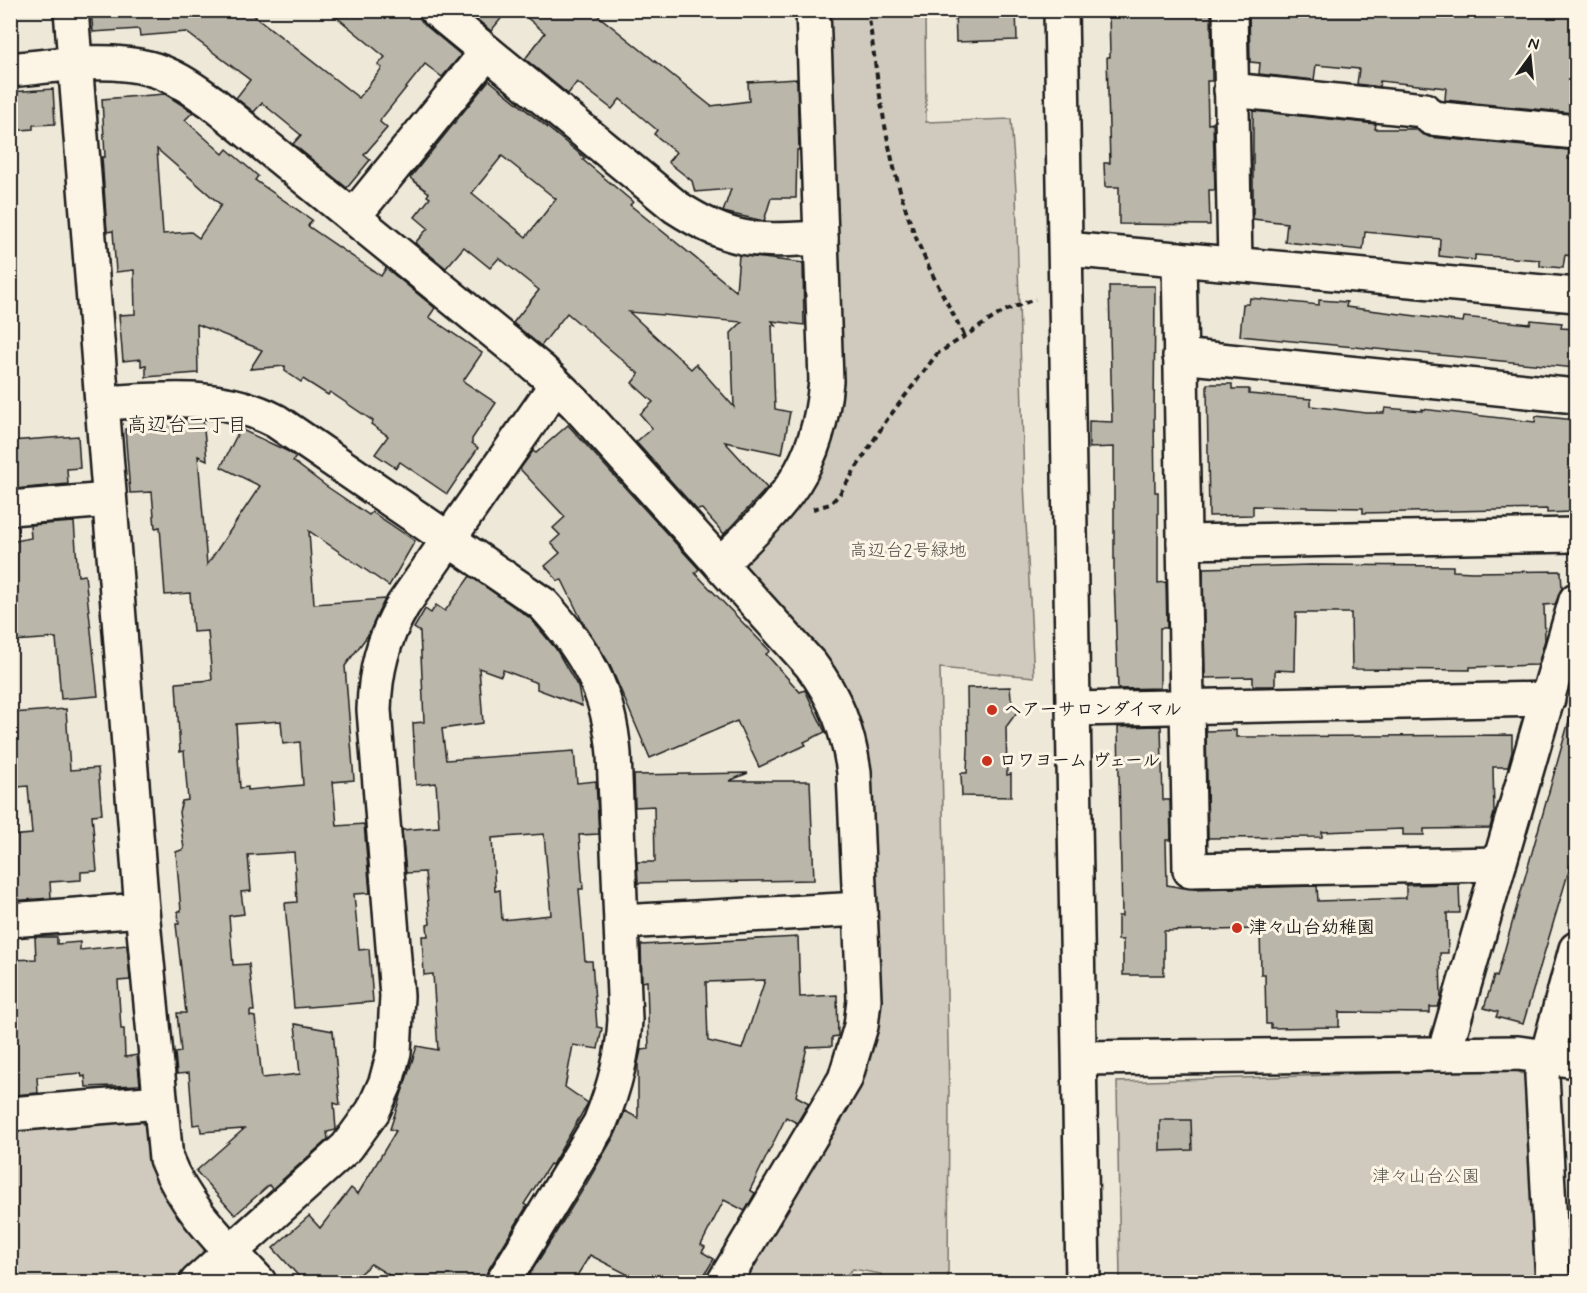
<svg xmlns="http://www.w3.org/2000/svg" width="1587" height="1293" font-family="Mynerve,'Klee One',sans-serif">
<style>
.green{fill:#cfcabd;stroke:#76736c;stroke-width:1.5}
.building{fill:#bab6aa;stroke:#1c1c1c;stroke-width:1.5;fill-rule:evenodd}
.lines{fill:none;stroke-linecap:round;stroke-linejoin:round}
.minor-casing{stroke:#1c1c1c;stroke-width:38}
.path{stroke:#1c1c1c;stroke-width:4;stroke-dasharray:6 4.5;stroke-linecap:butt}
.minor{stroke:#fcf5e5;stroke-width:33}
.poi-dot{fill:#c8321e;stroke:#fcf5e5;stroke-width:2}
.labels{text-anchor:middle;dominant-baseline:central;stroke-width:6;stroke-linejoin:round;paint-order:stroke}
.park-label{font-size:18px;fill:#52504c;stroke:#fcf5e5}
.poi-label{font-size:18px;font-weight:bold;fill:#1c1c1c;stroke:#fcf5e5;text-anchor:start}
.neighbourhood-label{font-size:20px;fill:#1c1c1c;stroke:#fcf5e5}
</style>
<rect width="100%" height="100%" fill="#eee8d9"/>
<filter id="ink" filterUnits="userSpaceOnUse"><feTurbulence type="fractalNoise" baseFrequency=".0167" numOctaves="2"/><feDisplacementMap in="SourceGraphic" scale="12" xChannelSelector="R" yChannelSelector="G"/><feConvolveMatrix kernelMatrix="1 2 1 2 8 2 1 2 1" color-interpolation-filters="sRGB"/></filter>
<g filter="url(#ink)">
<g class="green">
<polygon points="823,11 925,11 926,122 1011,119 1016,191 1024,483 1034,677 940,668 949,1090 948,1282 880,1282 881,1274 853,1269 838,1282 735,1282 842,1110 862,740 738,566 814,475"/>
<polygon points="1513,1069 1529,1077 1536,1282 1120,1282 1117,1082"/>
<polygon points="136,1117 149,1129 205,1239 203,1258 176,1282 11,1282 11,1127"/>
</g>
<g class="building">
<polygon points="91,10 247,10 359,98 382,68 378,65 385,57 328,10 418,10 424,24 461,55 442,77 425,64 381,119 380,122 387,128 364,155 370,160 347,188 293,144 301,135 262,103 254,112 236,98 250,80 186,32 140,36 139,29 93,32"/>
<polygon points="466,10 508,10 491,31"/>
<polygon points="518,10 591,10 711,106 749,101 748,82 797,79 799,150 797,150 796,198 771,198 764,221 723,212 731,189 695,192 692,181 668,162 676,152 654,134 657,130 620,99 612,109 577,82 568,94 525,59 545,33"/>
<polygon points="955,10 1016,10 1017,40 956,42"/>
<polygon points="1211,10 1212,81 1207,81 1208,124 1213,123 1215,190 1209,190 1210,225 1119,224 1119,187 1105,187 1104,163 1110,163 1107,57 1110,57 1109,11"/>
<polygon points="1249,10 1576,10 1570,99 1575,99 1573,113 1445,100 1446,88 1380,81 1379,87 1357,84 1359,69 1316,65 1314,80 1259,74 1260,63 1250,62"/>
<path d="M 489,80 L 585,158 L 583,160 L 633,202 L 630,205 L 736,291 L 739,255 L 803,263 L 804,325 L 772,321 L 776,326 L 772,325 L 775,409 L 790,412 L 782,454 L 725,442 L 767,488 L 724,534 L 702,509 L 697,510 L 636,442 L 652,428 L 640,414 L 653,402 L 632,383 L 639,374 L 567,313 L 541,346 L 513,323 L 539,290 L 499,258 L 490,268 L 464,247 L 446,268 L 415,243 L 428,228 L 415,217 L 430,198 L 427,196 L 429,193 L 410,178 ZM 502,156 L 556,199 L 526,237 L 472,193 ZM 629,312 L 742,322 L 731,333 L 734,407 L 696,364 L 691,369 Z"/>
<polygon points="53,89 55,124 33,125 33,129 10,131 10,92"/>
<path d="M 165,94 L 193,112 L 185,120 L 223,154 L 227,149 L 258,176 L 255,180 L 312,220 L 308,226 L 381,276 L 386,268 L 435,308 L 429,317 L 482,353 L 463,381 L 496,403 L 472,439 L 472,443 L 478,448 L 447,494 L 400,462 L 396,468 L 375,454 L 388,436 L 371,424 L 373,421 L 330,392 L 328,395 L 303,379 L 301,382 L 285,371 L 285,366 L 250,369 L 262,350 L 197,324 L 198,373 L 146,377 L 146,365 L 141,366 L 141,359 L 123,361 L 119,315 L 135,314 L 134,270 L 116,272 L 113,231 L 107,232 L 102,157 L 105,157 L 102,99 ZM 157,149 L 221,205 L 199,238 L 191,232 L 163,234 Z"/>
<polygon points="1253,111 1376,124 1375,129 1416,129 1429,137 1569,150 1568,159 1576,160 1576,257 1565,255 1563,268 1540,266 1540,260 1475,255 1475,260 1439,256 1440,239 1365,232 1363,250 1285,242 1287,223 1253,219"/>
<polygon points="1109,286 1155,286 1154,420 1155,492 1158,492 1158,583 1166,582 1167,628 1160,628 1160,688 1118,689 1114,577 1114,447 1089,448 1089,421 1112,422"/>
<polygon points="1250,298 1319,305 1319,300 1347,302 1346,307 1463,322 1464,317 1530,324 1531,320 1562,323 1561,328 1576,329 1576,368 1240,336 1243,304 1249,304"/>
<polygon points="1207,384 1232,384 1232,389 1249,389 1249,394 1311,399 1311,406 1366,413 1384,413 1385,408 1422,411 1422,409 1535,422 1536,416 1576,420 1576,505 1570,505 1570,512 1547,513 1547,509 1363,513 1363,508 1253,506 1253,515 1209,516"/>
<path d="M 157,419 L 203,420 L 207,460 L 198,456 L 207,565 L 260,486 L 221,467 L 240,429 L 287,451 L 296,457 L 293,461 L 326,486 L 369,515 L 372,512 L 415,541 L 389,586 L 309,531 L 314,604 L 385,599 L 368,635 L 345,666 L 354,780 L 333,782 L 337,826 L 364,824 L 370,893 L 354,894 L 359,950 L 369,949 L 373,1002 L 294,1008 L 285,903 L 297,902 L 294,852 L 248,855 L 251,891 L 241,892 L 244,914 L 229,916 L 233,965 L 249,964 L 254,1011 L 250,1011 L 250,1016 L 255,1017 L 262,1078 L 300,1074 L 295,1024 L 333,1031 L 340,1105 L 334,1103 L 336,1130 L 327,1132 L 328,1139 L 272,1189 L 269,1185 L 235,1215 L 196,1171 L 244,1129 L 201,1132 L 200,1124 L 193,1125 L 189,1073 L 177,1074 L 175,1053 L 181,1052 L 177,1013 L 186,1013 L 176,924 L 179,924 L 178,911 L 181,911 L 176,852 L 184,849 L 179,812 L 182,801 L 188,800 L 184,751 L 180,752 L 176,683 L 212,680 L 208,631 L 193,632 L 190,593 L 165,595 L 160,527 L 155,528 L 152,492 L 130,493 L 125,429 L 132,429 L 131,424 L 157,422 ZM 281,721 L 283,744 L 300,742 L 303,785 L 248,790 L 248,787 L 240,788 L 236,724 Z"/>
<polygon points="568,425 699,569 695,573 770,651 766,654 800,692 805,690 825,732 804,742 806,745 759,767 737,721 650,758 609,663 582,621 562,580 558,581 545,566 560,553 551,543 560,535 553,528 565,517 520,469 533,451 536,453"/>
<polygon points="78,436 80,468 67,469 68,484 15,489 14,482 10,483 10,441"/>
<polygon points="74,522 78,576 85,575 98,696 61,699 56,638 13,641 11,617 15,616 10,542 31,538 30,525"/>
<polygon points="1311,565 1453,566 1453,571 1472,572 1561,571 1562,589 1555,604 1544,605 1545,640 1538,665 1470,667 1470,670 1352,669 1351,613 1296,613 1295,671 1275,670 1275,686 1253,686 1253,677 1205,678 1203,568"/>
<path d="M 470,576 L 530,618 L 556,649 L 578,687 L 582,706 L 537,689 L 537,683 L 503,670 L 501,676 L 479,668 L 483,723 L 442,729 L 446,760 L 574,751 L 577,783 L 596,781 L 599,834 L 579,835 L 583,889 L 579,889 L 585,961 L 592,961 L 597,1027 L 602,1028 L 598,1049 L 573,1045 L 565,1087 L 588,1103 L 552,1165 L 550,1164 L 524,1204 L 527,1206 L 487,1272 L 484,1282 L 400,1282 L 371,1264 L 350,1282 L 304,1282 L 273,1248 L 309,1216 L 320,1228 L 351,1188 L 358,1194 L 396,1131 L 390,1129 L 417,1046 L 438,1050 L 433,974 L 424,975 L 422,936 L 428,936 L 427,925 L 430,924 L 425,872 L 406,873 L 402,830 L 439,827 L 436,783 L 416,785 L 413,723 L 424,722 L 420,632 L 414,628 L 425,609 L 431,613 L 436,605 L 445,611 ZM 544,834 L 551,915 L 502,920 L 500,890 L 495,891 L 492,838 Z"/>
<polygon points="1010,687 1011,698 1017,712 1006,727 1007,775 1011,774 1011,797 962,796 961,773 967,773 968,748 967,688"/>
<polygon points="66,709 70,770 98,768 102,814 92,815 97,871 81,872 81,880 50,882 51,898 10,901 10,836 32,834 28,786 18,787 12,713"/>
<polygon points="1570,717 1576,718 1576,847 1523,1024 1496,1017 1498,1012 1484,1008 1494,976 1497,977"/>
<polygon points="1161,726 1163,800 1170,800 1171,840 1166,840 1167,885 1190,889 1317,886 1318,901 1406,898 1406,885 1459,884 1460,913 1447,913 1448,953 1440,953 1441,998 1438,1007 1430,1007 1430,1013 1339,1012 1339,1027 1271,1028 1271,1024 1266,1024 1265,974 1261,974 1260,929 1164,931 1164,975 1123,975 1123,940 1118,940 1118,916 1122,916 1118,727"/>
<polygon points="1236,730 1236,737 1512,735 1512,752 1508,767 1493,767 1494,813 1490,828 1424,829 1424,835 1403,835 1403,829 1322,832 1322,837 1208,838 1206,731"/>
<polygon points="748,773 729,781 810,781 814,880 638,883 637,862 655,862 654,806 635,807 634,775"/>
<polygon points="35,937 57,937 57,944 80,942 80,950 127,945 130,980 118,981 121,1029 124,1029 125,1057 137,1055 140,1085 86,1087 85,1076 82,1077 81,1073 37,1077 38,1093 14,1095 11,1056 13,1056 10,960 36,959"/>
<path d="M 798,937 L 800,997 L 837,995 L 838,1036 L 832,1037 L 832,1046 L 807,1047 L 796,1096 L 809,1103 L 797,1123 L 786,1117 L 750,1190 L 755,1193 L 745,1211 L 724,1200 L 701,1245 L 705,1247 L 702,1252 L 714,1259 L 700,1282 L 665,1282 L 654,1277 L 651,1282 L 642,1282 L 590,1255 L 573,1282 L 525,1282 L 585,1186 L 616,1133 L 625,1111 L 638,1118 L 638,1063 L 641,1050 L 649,1049 L 647,981 L 642,982 L 641,945 ZM 765,980 L 742,1049 L 708,1041 L 706,982 Z"/>
<polygon points="1160,1120 1191,1120 1192,1150 1160,1151"/>
</g>
<g class="lines">
<defs>
<g id="minor">
<path d="M 71,10 L 142,910 L 166,1159 C 185,1208 224,1244 259,1282"/>
<path d="M 436,10 L 676,207 C 733,244 755,241 821,238"/>
<polyline points="1061,10 1083,1282"/>
<polyline points="1230,10 1235,263"/>
<path d="M 10,70 C 54,66 105,57 148,68 C 173,74 193,89 213,103 L 541,370 L 576,404 L 811,665 C 836,698 848,731 854,772 L 864,1000 L 861,1026 L 845,1079 L 724,1282"/>
<polyline points="1231,90 1424,110 1431,118 1576,132"/>
<polyline points="353,217 487,52"/>
<polyline points="1066,249 1576,295"/>
<polyline points="1179,259 1190,870 1499,864"/>
<polyline points="1180,356 1576,396"/>
<path d="M 102,403 C 162,400 221,392 276,421 L 543,604 C 585,650 609,690 614,754 L 625,1020 C 623,1057 614,1089 600,1123 L 503,1282"/>
<polyline points="10,508 109,500"/>
<polyline points="1184,542 1576,535"/>
<path d="M 720,564 C 782,504 818,472 826,381 L 813,10"/>
<polyline points="1074,709 1548,699"/>
<polyline points="10,920 142,910"/>
<polyline points="621,922 860,909"/>
<polyline points="1444,1054 1576,600"/>
<polyline points="1080,1058 1518,1053 1576,1061"/>
<polyline points="10,1114 160,1102"/>
<path d="M 197,1282 L 347,1147 L 373,1111 L 386,1082 L 394,1052 L 397,996 L 374,710 C 375,671 383,639 403,605 L 556,385"/>
<polyline points="1553,1282 1542,1075 1576,949"/>
</g>
</defs>
<use href="#minor" class="minor-casing"/>
<g class="path">
<path d="M 868,10 C 878,84 886,157 912,227 C 925,264 946,300 964,335"/>
<polyline points="813,509 830,504 839,495 886,421 937,354 1004,311 1035,299"/>
</g>
<use href="#minor" class="minor"/>
</g>
</g>
<g class="poi-dot">
<circle cx="992" cy="710" r="6"/>
<circle cx="987" cy="761" r="6"/>
<circle cx="1237" cy="928" r="6"/>
</g>
<g class="labels">
<g class="park-label">
<text x="908" y="551">高辺台2号緑地</text>
<text x="1426" y="1177">津々山台公園</text>
</g>
<g class="poi-label">
<text x="1004" y="710">ヘアーサロンダイマル</text>
<text x="999" y="761">ロワヨーム ヴェール</text>
<text x="1249" y="928">津々山台幼稚園</text>
</g>
<g class="neighbourhood-label">
<text x="187" y="425">高辺台二丁目</text>
</g>
</g>
<rect width="1587" height="1293" fill="none" stroke="#fcf5e5" stroke-width="36"/>
<rect x="18" y="18" width="1551" height="1257" fill="none" stroke="#1c1c1c" stroke-width="2" filter="url(#ink)"/>
<g transform="translate(1530 57) rotate(15)" stroke="#fcf5e5" stroke-width="4.5" paint-order="stroke">
<path d="M0-4.5L10 22L0 15L-10 22Z" fill="#1c1c1c"/>
<text y="-9" font-size="16" font-weight="bold" text-anchor="middle" fill="#1c1c1c">N</text>
</g>
</svg>
